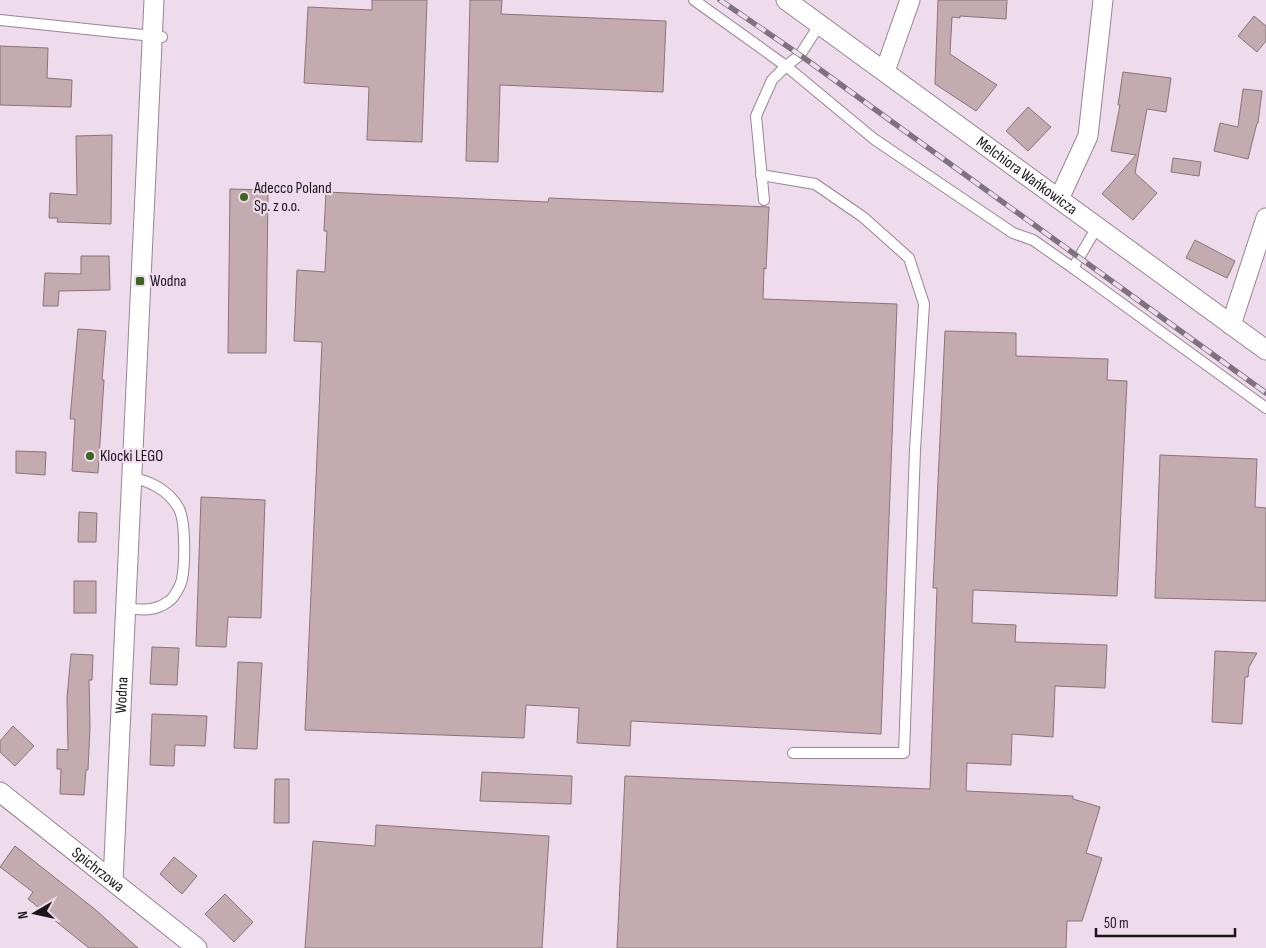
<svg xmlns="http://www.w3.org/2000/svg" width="1266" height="948" font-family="'Sofia Sans Condensed',sans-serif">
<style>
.building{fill:#c3abb0;stroke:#8a7479}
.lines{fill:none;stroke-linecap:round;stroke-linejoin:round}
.service-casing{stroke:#978694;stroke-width:12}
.minor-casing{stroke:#978694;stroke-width:21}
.service{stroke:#fff;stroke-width:10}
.minor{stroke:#fff;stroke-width:19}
.rail-casing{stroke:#7e727c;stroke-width:5.5}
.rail{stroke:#eedbeb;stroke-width:4;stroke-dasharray:11;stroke-linecap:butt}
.poi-dot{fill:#3f641e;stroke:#eedbeb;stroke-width:2}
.labels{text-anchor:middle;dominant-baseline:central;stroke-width:4.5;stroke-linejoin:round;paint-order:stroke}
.street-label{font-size:16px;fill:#1c161b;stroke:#eedbeb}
.poi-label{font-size:16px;fill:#1c161b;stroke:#eedbeb;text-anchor:start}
</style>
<rect width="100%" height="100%" fill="#eedbeb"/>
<g class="building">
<polygon points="372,0 427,0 422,142 367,140 369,87 304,83 308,7 372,10"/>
<polygon points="470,0 502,0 501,14 666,21 663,92 500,85 498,162 466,161"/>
<polygon points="938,0 1007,0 1006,19 960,16 960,18 952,17 950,54 997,85 976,111 935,84"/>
<polygon points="1254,16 1266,26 1266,41 1257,52 1238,36"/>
<polygon points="0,46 48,48 47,78 72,80 71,107 0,105"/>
<polygon points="1123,72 1171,78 1166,112 1147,109 1135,173 1157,193 1133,220 1102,194 1136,155 1111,151 1120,105 1118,105"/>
<polygon points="1243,89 1262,91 1258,123 1257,123 1248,159 1214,151 1220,123 1238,127"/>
<polygon points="1028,107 1051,127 1028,151 1006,131"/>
<polygon points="112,135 111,224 57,222 58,218 49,218 50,193 77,195 76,136"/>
<polygon points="1173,158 1201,162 1199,176 1171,172"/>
<polygon points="230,189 268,190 266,353 228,353"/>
<polygon points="326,192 548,202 549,198 769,207 766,269 764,268 763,299 897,304 881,734 631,721 630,746 577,743 579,708 526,705 524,738 305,730 322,342 294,341 297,270 325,272 327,231 324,231"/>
<polygon points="1195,240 1235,261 1227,278 1186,258"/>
<polygon points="81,256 109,256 110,290 59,291 58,306 43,306 45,273 81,274"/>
<polygon points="78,329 106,331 102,380 104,380 98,473 72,471 75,419 70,419"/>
<polygon points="945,331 1016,333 1016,356 1108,359 1107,380 1127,381 1117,596 973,590 972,623 1016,625 1015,642 1107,645 1105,688 1055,686 1053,737 1012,734 1011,765 967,763 966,791 1073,796 1073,799 1100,807 1086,853 1102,858 1082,921 1067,921 1066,948 617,948 625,776 930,789 937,588 933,588"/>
<polygon points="16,451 46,452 45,475 16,473"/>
<polygon points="1160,455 1257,459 1255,507 1266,508 1266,601 1155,598"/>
<polygon points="201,497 265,500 261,618 228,617 226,647 196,646"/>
<polygon points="79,512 97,513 96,542 78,542"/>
<rect x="74" y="581" width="22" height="32"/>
<polygon points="152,647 179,648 177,685 150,684"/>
<polygon points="1215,651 1257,653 1249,667 1248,677 1245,677 1242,724 1212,722"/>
<polygon points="71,654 93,655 92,680 89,680 90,727 88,770 86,770 84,795 60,794 61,769 57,769 57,749 68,750 67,698"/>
<polygon points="238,662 262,663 257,749 234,748"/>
<polygon points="152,714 207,716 205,746 175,745 174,766 150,765"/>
<polygon points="13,726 34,746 15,766 0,752 0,741"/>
<polygon points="482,772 572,776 571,804 480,801"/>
<polygon points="275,779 289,779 289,823 274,823"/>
<polygon points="376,825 549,836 542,948 305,948 313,841 375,846"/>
<polygon points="15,846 97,911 138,948 89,948 28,899 33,892 0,867"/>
<polygon points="174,857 197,876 182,894 160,874"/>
<polygon points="225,894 253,922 234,942 205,914"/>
</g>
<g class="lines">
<defs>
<g id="service">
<polyline points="694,0 786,66 800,55 820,24"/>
<polyline points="0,20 162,37"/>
<polyline points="761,175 815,184 863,217 909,258 924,304 915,450 904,753 793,753"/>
<polyline points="764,200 756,116 772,80 786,66 874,139 1013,233 1033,240 1073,268 1097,227"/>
<polyline points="1073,268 1266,408"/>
<path d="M 125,608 C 141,610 155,612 169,601 C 174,598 181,585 182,579 C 185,564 186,519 178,507 C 168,490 149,480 131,478"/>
</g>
<g id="minor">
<path id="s1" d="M 786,0 L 1266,350"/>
<polyline points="885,71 910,0"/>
<polyline points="1059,199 1088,136 1103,0"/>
<polyline points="1231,325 1266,218"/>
<path id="s2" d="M 0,792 L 197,948"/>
<path id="s3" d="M 113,881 L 154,0"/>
</g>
</defs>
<use href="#service" class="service-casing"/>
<use href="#minor" class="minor-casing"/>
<use href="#service" class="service"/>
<use href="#minor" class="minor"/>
<defs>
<polyline id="rail" points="720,0 800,55 1266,393"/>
</defs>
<use href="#rail" class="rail-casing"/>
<use href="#rail" class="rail"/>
</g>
<g class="poi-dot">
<circle cx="244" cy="197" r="5"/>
<rect x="135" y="276" width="10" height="10" rx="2.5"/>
<circle cx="90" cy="456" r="5"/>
</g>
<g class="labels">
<g class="street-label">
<text stroke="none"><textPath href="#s1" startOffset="298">Melchiora Wańkowicza</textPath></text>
<text stroke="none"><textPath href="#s3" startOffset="186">Wodna</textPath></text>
<text stroke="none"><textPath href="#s2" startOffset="125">Spichrzowa</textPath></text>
</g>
<g class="poi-label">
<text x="254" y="188">Adecco Poland<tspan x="254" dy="18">Sp. z o.o.</tspan></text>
<text x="150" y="281">Wodna</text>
<text x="100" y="456">Klocki LEGO</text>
</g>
</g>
<g transform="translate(35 913) rotate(261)" stroke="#eedbeb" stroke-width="4" paint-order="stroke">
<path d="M0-4L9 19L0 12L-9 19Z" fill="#1c161b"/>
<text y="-8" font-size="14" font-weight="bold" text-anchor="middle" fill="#1c161b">N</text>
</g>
<path d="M1096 928v8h139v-8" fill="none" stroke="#1c161b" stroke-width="2.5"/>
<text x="1104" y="928" font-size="15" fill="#1c161b" stroke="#eedbeb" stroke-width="4" paint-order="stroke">50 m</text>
</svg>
